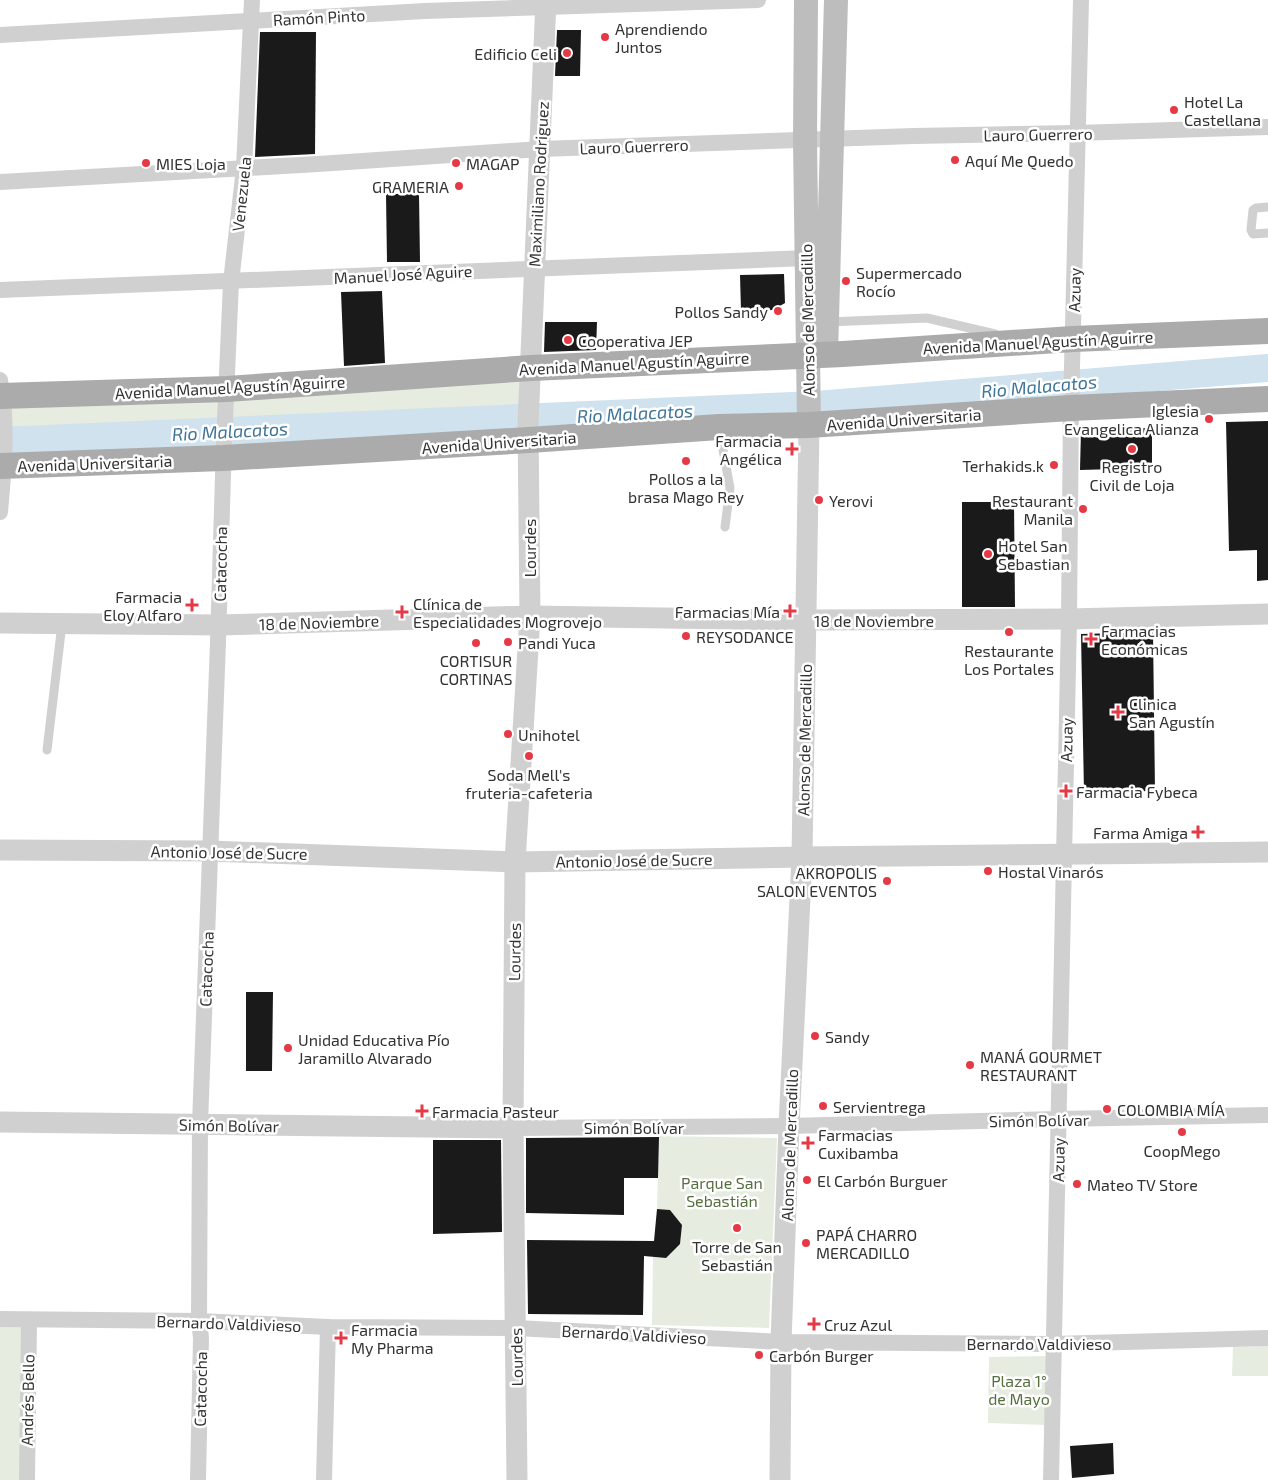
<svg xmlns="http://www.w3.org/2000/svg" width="1268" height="1480" font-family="'Exo 2',sans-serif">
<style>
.green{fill:#e6ecdf}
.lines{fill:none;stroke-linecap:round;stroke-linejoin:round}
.river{stroke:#cfe2ee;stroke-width:28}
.building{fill:#1a1a1a}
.service{stroke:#d0d0d0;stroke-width:9}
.minor{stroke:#d0d0d0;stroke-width:16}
.tertiary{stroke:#d0d0d0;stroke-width:21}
.secondary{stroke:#bdbdbd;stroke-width:24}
.primary{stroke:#ababab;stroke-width:26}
.poi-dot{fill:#e63946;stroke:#fff;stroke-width:2}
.labels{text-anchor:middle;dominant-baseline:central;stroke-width:5;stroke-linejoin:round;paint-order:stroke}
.street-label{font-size:16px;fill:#333;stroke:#fff}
.poi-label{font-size:16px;fill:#333;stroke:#fff;text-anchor:start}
.park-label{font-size:16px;fill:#56703f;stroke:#fff}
.water-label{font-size:18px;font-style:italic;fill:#3f7597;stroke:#fff}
</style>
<rect width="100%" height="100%" fill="#fff"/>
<g class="green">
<polygon points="531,368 529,440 0,466 0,396"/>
<polygon points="659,1136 777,1138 769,1328 652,1325 653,1257 666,1258 680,1244 682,1225 670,1210 657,1209"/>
<polygon points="0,1319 29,1321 27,1480 0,1480"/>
<polygon points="1268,1346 1268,1376 1232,1376 1233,1347"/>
<polygon points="1050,1356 1047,1425 988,1423 989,1357"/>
</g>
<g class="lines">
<polyline class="river" points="0,441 816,405 1268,368"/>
</g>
<g class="building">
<polygon points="557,30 581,30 580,76 555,76"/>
<polygon points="260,32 316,32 315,154 255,157"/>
<polygon points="386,194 419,194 420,262 387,262"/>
<polygon points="784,274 785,303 773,310 741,311 740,275"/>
<polygon points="382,291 385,363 344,366 341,292"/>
<polygon points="545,322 597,322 596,350 544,352"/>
<polygon points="1268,421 1268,580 1257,581 1257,550 1229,551 1226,422"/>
<polygon points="1152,428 1152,468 1080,470 1081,430"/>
<polygon points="962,502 1014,502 1015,607 962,607"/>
<polygon points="1153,632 1155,791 1084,792 1081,634"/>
<polygon points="246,992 273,992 272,1071 246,1071"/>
<polygon points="659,1137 658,1178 624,1178 624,1215 526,1213 526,1138"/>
<polygon points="433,1140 501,1140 502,1232 433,1234"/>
<polygon points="657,1209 670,1210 682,1225 680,1244 666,1258 644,1256 643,1315 528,1314 527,1240 654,1241"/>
<polygon points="1113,1443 1114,1474 1072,1478 1070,1446"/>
</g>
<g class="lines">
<g class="service">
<polyline points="1268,207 1256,208 1253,210 1251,230 1253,234 1268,233"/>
<polyline points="827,322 927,318 995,334"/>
<polyline points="719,428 730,488 725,527"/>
<polyline points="47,750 62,624"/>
</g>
<g class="minor">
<polyline points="0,35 425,11 758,0"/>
<polyline points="0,182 318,164 541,149 914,136 1077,133 1268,127"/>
<path d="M 0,290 C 269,280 538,268 807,258"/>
<path d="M 0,380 C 8,423 4,468 0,512"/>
<polyline points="513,1128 789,1126 1059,1119 1268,1115"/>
<polyline points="0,1319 199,1321 328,1327 516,1328 781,1342 1053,1344 1268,1338"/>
<polyline points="27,1480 29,1321"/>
<polyline points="198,1480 201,1338 199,1321 200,1124 218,642 224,442 231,282 244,168 252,0"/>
<polyline points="324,1480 328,1327"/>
<polyline points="1051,1480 1069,619 1071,408 1081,0"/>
</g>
<g class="tertiary">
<polyline points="0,623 219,625 530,616 806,620 1069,619 1268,614"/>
<polyline points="0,850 210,851 515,862 802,857 1268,852"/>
<polyline points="0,1122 513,1128"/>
<polyline points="517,1480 513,1126 515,862 530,616 528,425 546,0"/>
<polyline points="780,1480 781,1342 789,1126 802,857 809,425"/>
</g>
<g class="secondary">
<polyline points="806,0 805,140 809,425"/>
<polyline points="826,354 836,0"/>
</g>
<g class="primary">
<polyline points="0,396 227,389 531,368 843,354 1073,339 1268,331"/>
<polyline points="0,466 223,458 529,440 719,427 809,425 1071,408 1268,399"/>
</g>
</g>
<g class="poi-dot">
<circle cx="605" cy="37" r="5"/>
<circle cx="567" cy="53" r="5"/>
<circle cx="1174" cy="110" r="5"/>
<circle cx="955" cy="160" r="5"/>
<circle cx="146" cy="163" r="5"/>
<circle cx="456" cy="163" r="5"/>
<circle cx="459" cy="186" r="5"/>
<circle cx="846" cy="281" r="5"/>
<circle cx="778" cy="311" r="5"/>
<circle cx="568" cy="340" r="5"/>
<circle cx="1209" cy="419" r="5"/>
<path d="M789.5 441.5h5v5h5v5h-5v5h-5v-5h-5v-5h5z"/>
<circle cx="1132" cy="449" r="5"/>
<circle cx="686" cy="461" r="5"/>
<circle cx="1054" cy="465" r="5"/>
<circle cx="819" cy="500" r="5"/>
<circle cx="1083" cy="509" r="5"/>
<circle cx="988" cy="554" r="5"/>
<path d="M189.5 597.5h5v5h5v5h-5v5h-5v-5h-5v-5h5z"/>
<path d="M787.5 603.5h5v5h5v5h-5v5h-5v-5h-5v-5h5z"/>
<path d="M399.5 604.5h5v5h5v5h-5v5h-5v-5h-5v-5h5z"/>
<circle cx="1009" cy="632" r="5"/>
<circle cx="686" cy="636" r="5"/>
<path d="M1088.5 631.5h5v5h5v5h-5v5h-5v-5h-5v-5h5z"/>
<circle cx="508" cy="642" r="5"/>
<circle cx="476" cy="643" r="5"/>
<path d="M1115.5 704.5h5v5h5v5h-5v5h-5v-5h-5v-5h5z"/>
<circle cx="508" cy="734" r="5"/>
<circle cx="529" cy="756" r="5"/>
<path d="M1063.5 783.5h5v5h5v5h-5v5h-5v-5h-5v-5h5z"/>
<path d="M1195.5 824.5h5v5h5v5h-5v5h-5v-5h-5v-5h5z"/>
<circle cx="988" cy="871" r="5"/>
<circle cx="887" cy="881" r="5"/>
<circle cx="815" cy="1036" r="5"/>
<circle cx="288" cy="1048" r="5"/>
<circle cx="970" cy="1065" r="5"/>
<circle cx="823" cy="1106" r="5"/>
<circle cx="1107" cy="1109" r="5"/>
<path d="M419.5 1103.5h5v5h5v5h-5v5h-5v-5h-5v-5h5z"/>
<circle cx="1182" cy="1132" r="5"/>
<path d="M805.5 1135.5h5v5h5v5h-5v5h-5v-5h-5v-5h5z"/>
<circle cx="807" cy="1180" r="5"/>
<circle cx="1077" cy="1184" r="5"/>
<circle cx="737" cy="1228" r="5"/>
<circle cx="806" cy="1243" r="5"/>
<path d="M811.5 1316.5h5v5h5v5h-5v5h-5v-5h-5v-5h5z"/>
<path d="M338.5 1330.5h5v5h5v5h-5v5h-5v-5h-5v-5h5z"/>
<circle cx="759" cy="1355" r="5"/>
</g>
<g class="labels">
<g class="street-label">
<text transform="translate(319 17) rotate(-3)">Ramón Pinto</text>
<text transform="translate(1038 134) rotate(-1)">Lauro Guerrero</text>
<text transform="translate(634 146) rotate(-2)">Lauro Guerrero</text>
<text transform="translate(538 184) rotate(-87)">Maximiliano Rodriguez</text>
<text transform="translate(241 194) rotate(-84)">Venezuela</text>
<text transform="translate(403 274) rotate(-3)">Manuel José Aguire</text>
<text transform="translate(1074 290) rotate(-89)">Azuay</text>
<text transform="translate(807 320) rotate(-91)">Alonso de Mercadillo</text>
<text transform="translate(1038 342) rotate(-3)">Avenida Manuel Agustín Aguirre</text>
<text transform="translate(634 363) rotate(-3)">Avenida Manuel Agustín Aguirre</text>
<text transform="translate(230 387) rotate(-3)">Avenida Manuel Agustín Aguirre</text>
<text transform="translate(904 419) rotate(-4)">Avenida Universitaria</text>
<text transform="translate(499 442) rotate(-4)">Avenida Universitaria</text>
<text transform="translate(95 463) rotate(-2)">Avenida Universitaria</text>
<text transform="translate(529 548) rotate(-90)">Lourdes</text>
<text transform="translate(220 564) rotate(-89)">Catacocha</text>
<text x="874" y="620">18 de Noviembre</text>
<text transform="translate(319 622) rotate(-2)">18 de Noviembre</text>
<text transform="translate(804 740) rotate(-89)">Alonso de Mercadillo</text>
<text transform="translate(1066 740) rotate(-89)">Azuay</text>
<text transform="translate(229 852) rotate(1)">Antonio José de Sucre</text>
<text transform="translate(634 860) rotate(-1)">Antonio José de Sucre</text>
<text transform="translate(514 952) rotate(-89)">Lourdes</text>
<text transform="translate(206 969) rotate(-88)">Catacocha</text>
<text transform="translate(1039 1120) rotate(-1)">Simón Bolívar</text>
<text transform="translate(229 1125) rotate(1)">Simón Bolívar</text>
<text x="634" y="1127">Simón Bolívar</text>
<text transform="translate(789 1145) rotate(-88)">Alonso de Mercadillo</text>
<text transform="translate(1058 1160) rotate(-89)">Azuay</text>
<text transform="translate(229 1323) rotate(2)">Bernardo Valdivieso</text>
<text transform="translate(634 1334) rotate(3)">Bernardo Valdivieso</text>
<text x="1039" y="1343">Bernardo Valdivieso</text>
<text transform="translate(516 1357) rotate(-91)">Lourdes</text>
<text transform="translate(200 1389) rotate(-89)">Catacocha</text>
<text transform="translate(27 1400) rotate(-89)">Andrés Bello</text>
</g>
<g class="poi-label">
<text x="615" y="28">Aprendiendo<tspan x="615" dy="18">Juntos</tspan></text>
<text x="557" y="53" text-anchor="end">Edificio Celi</text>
<text x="1184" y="101">Hotel La<tspan x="1184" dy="18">Castellana</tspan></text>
<text x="965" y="160">Aquí Me Quedo</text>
<text x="156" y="163">MIES Loja</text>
<text x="466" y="163">MAGAP</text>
<text x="449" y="186" text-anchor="end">GRAMERIA</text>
<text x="856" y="272">Supermercado<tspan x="856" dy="18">Rocío</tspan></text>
<text x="768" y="311" text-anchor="end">Pollos Sandy</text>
<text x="578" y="340">Cooperativa JEP</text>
<text x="1199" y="410" text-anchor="end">Iglesia<tspan x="1199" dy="18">Evangelica Alianza</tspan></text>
<text x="782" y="440" text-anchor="end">Farmacia<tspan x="782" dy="18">Angélica</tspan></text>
<text x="1044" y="465" text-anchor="end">Terhakids.k</text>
<text x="1132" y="466" text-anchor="middle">Registro<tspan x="1132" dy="18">Civil de Loja</tspan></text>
<text x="686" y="478" text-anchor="middle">Pollos a la<tspan x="686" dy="18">brasa Mago Rey</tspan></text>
<text x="829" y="500">Yerovi</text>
<text x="1073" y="500" text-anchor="end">Restaurant<tspan x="1073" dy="18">Manila</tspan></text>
<text x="998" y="545">Hotel San<tspan x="998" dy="18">Sebastian</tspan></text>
<text x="182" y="596" text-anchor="end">Farmacia<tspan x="182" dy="18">Eloy Alfaro</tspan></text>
<text x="413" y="603">Clínica de<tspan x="413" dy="18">Especialidades Mogrovejo</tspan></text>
<text x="780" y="611" text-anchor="end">Farmacias Mía</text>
<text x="1101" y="630">Farmacias<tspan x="1101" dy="18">Económicas</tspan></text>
<text x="696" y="636">REYSODANCE</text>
<text x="518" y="642">Pandi Yuca</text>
<text x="1009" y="650" text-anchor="middle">Restaurante<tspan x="1009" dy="18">Los Portales</tspan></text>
<text x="476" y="660" text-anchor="middle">CORTISUR<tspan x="476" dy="18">CORTINAS</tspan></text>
<text x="1129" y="703">Clinica<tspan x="1129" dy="18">San Agustín</tspan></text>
<text x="518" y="734">Unihotel</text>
<text x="529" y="774" text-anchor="middle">Soda Mell's<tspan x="529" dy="18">fruteria-cafeteria</tspan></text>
<text x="1076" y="791">Farmacia Fybeca</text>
<text x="1188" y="832" text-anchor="end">Farma Amiga</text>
<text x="998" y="871">Hostal Vinarós</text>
<text x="877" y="872" text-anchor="end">AKROPOLIS<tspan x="877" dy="18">SALON EVENTOS</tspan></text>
<text x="825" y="1036">Sandy</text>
<text x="298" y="1039">Unidad Educativa Pío<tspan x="298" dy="18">Jaramillo Alvarado</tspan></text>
<text x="980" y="1056">MANÁ GOURMET<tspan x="980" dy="18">RESTAURANT</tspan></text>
<text x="833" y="1106">Servientrega</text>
<text x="1117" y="1109">COLOMBIA MÍA</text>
<text x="432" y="1111">Farmacia Pasteur</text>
<text x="818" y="1134">Farmacias<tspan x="818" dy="18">Cuxibamba</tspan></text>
<text x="1182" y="1150" text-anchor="middle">CoopMego</text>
<text x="817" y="1180">El Carbón Burguer</text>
<text x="1087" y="1184">Mateo TV Store</text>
<text x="816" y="1234">PAPÁ CHARRO<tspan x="816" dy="18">MERCADILLO</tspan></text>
<text x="737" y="1246" text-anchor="middle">Torre de San<tspan x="737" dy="18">Sebastián</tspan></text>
<text x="824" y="1324">Cruz Azul</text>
<text x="351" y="1329">Farmacia<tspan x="351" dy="18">My Pharma</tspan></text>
<text x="769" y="1355">Carbón Burger</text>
</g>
<g class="park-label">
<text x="722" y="1182">Parque San<tspan x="722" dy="18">Sebastián</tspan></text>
<text x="1019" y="1380">Plaza 1°<tspan x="1019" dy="18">de Mayo</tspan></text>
</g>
<g class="water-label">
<text transform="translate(1039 386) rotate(-5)">Rio Malacatos</text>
<text transform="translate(635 413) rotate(-3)">Rio Malacatos</text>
<text transform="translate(230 431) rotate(-3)">Rio Malacatos</text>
</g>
</g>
</svg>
